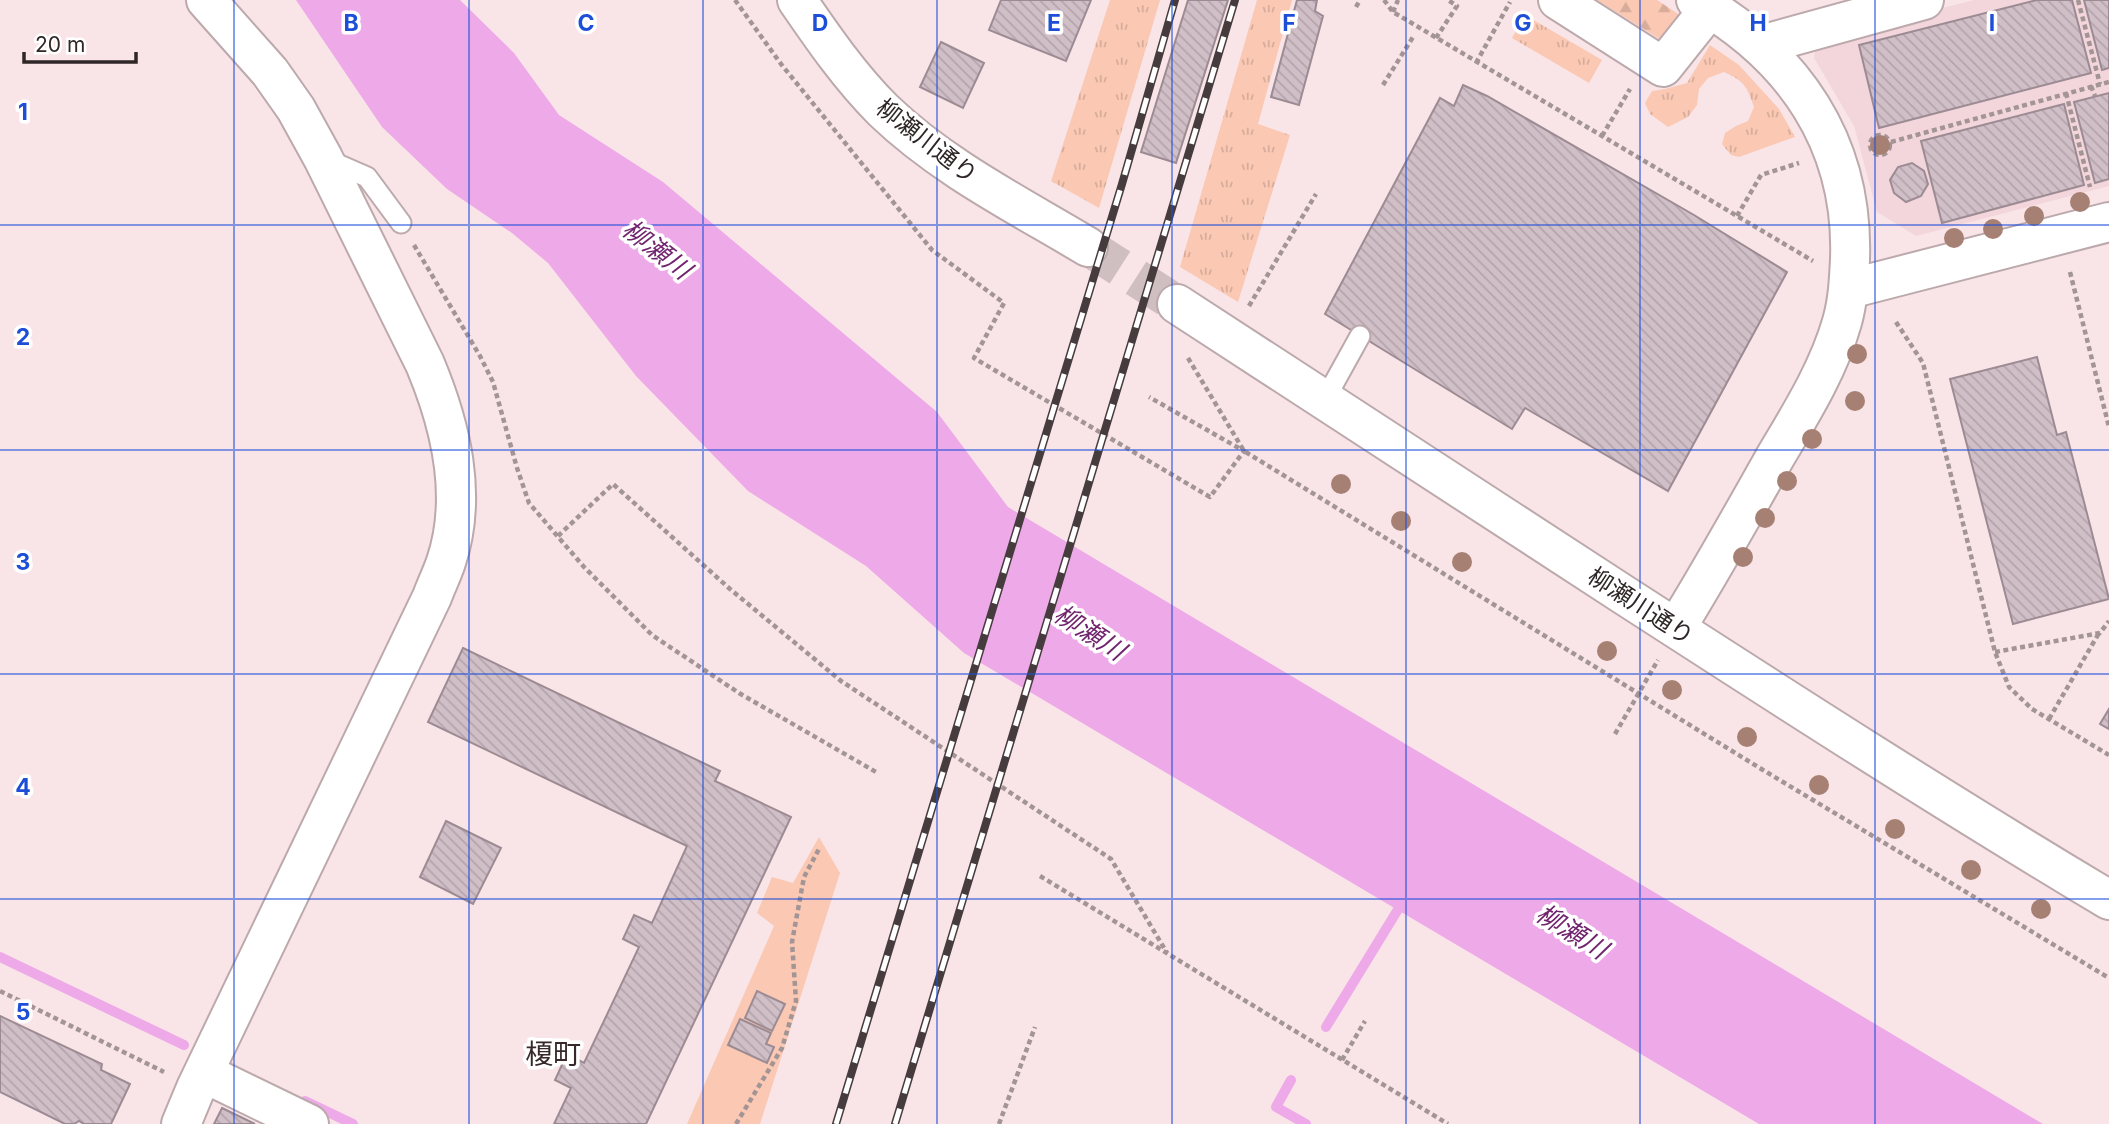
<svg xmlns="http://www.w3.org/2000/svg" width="2109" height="1124" font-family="Inter,'Noto Sans JP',sans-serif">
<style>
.built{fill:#f3d6db}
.grass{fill:url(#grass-tufts)}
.forest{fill:url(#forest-firs)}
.green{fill:#fac8b3}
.water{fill:#eea9e8}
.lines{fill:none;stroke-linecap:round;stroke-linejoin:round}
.stream{stroke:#eea9e8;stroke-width:10}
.building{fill:url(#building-back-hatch);stroke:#9c8b93;stroke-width:2}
.tertiary-tunnel{stroke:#d0bfc1;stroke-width:38;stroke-dasharray:38 19;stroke-linecap:butt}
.service-casing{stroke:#bca9ac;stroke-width:23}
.minor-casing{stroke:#bca9ac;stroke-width:42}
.tertiary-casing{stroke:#bca9ac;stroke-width:42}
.path{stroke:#a39496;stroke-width:4.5;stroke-dasharray:5 3.5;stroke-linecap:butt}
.service{stroke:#fff;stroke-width:19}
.minor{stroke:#fff;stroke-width:38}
.tertiary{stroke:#fff;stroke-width:38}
.rail-casing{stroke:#463c3e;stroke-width:8}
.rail{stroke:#fff;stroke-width:5;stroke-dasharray:16;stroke-linecap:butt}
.tree{fill:#a68073}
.grid{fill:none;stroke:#1d4ed8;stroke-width:2;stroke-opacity:0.55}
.labels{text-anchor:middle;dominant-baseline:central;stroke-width:7;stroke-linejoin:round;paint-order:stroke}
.street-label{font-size:24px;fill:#2e2627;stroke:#fff}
.water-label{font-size:26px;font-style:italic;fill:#72256f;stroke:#fff}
.quarter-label{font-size:28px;fill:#37292b;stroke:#fff}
.grid-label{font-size:23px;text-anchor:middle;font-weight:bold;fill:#1d4ed8;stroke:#fff;stroke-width:7;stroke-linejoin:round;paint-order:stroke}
</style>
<defs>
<pattern id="grass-tufts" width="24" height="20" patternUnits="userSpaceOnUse" patternTransform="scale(1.75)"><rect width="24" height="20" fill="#fac8b3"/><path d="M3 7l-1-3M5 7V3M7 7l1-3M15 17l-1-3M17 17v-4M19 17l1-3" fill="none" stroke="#d7ac9a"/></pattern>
<pattern id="forest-firs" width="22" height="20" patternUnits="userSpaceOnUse" patternTransform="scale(1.75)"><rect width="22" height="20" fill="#fac8b3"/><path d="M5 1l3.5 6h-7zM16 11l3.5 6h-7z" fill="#d7ac9a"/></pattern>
<pattern id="building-back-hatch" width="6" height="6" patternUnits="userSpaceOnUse" patternTransform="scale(1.75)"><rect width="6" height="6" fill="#d1bfc7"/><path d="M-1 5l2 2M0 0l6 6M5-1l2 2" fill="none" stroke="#b4a4ab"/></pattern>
</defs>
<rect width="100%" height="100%" fill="#f9e5e8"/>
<polygon class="built" points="1974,0 2109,0 2109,186 1916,236 1877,212 1854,126 1814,58 1817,40"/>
<g class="grass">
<polygon points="1110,0 1160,0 1099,208 1051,181"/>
<polygon points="1257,0 1292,0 1258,124 1290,135 1238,302 1180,267"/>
<polygon points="1525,15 1602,60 1589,83 1512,38"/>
<path d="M 1710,45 L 1739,65 L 1779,109 L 1795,137 L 1739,157 L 1731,155 L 1722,144 L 1725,133 L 1736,126 L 1748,121 L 1754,107 C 1747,86 1744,81 1724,72 L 1708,78 L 1699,89 L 1697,105 L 1688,117 L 1668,127 L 1650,114 L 1645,103 L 1652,91 L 1665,89 L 1687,83 Z"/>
</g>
<polygon class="forest" points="1597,0 1657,0 1680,15 1666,43"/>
<polygon class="green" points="819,837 840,873 760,1124 687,1124 774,926 757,913 772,877 793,883"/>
<polygon class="water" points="296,0 460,0 514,53 559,115 663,182 937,412 1008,507 2043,1124 1759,1124 964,653 866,566 748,491 636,376 548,263 512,233 447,189 382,127"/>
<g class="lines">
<g class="stream">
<polyline points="0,957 184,1045"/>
<polyline points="1326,1027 1405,898"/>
<polyline points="1291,1080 1276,1107 1306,1124"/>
<polyline points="305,1101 353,1124"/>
</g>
</g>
<g class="building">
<polygon points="1001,0 1091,0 1066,61 989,30"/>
<polygon points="1188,0 1228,0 1176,163 1141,152"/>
<polygon points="1297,0 1317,0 1315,11 1323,16 1299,105 1271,97"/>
<polygon points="2037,0 2072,0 2091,73 1879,128 1859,45"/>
<polygon points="2084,0 2109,0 2109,68 2102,70"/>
<polygon points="941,42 984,63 963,108 920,87"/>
<polygon points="1463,85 1487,96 1694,215 1787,272 1668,491 1525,408 1512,429 1325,314 1440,98 1454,106"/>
<polygon points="2109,93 2109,179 2095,183 2074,102"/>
<polygon points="2064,104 2084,185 1942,223 1921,141"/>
<polygon points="1912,163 1924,171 1928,184 1921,196 1906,202 1894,193 1890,180 1898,167"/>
<polygon points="2037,357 2057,435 2066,432 2109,599 2013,624 1950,379"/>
<polygon points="463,648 720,771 715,781 791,817 646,1124 554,1124 571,1088 555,1080 567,1054 584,1063 639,947 623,939 634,915 652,923 687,846 428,722"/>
<polygon points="2109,709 2109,729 2100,724"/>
<polygon points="446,821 501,848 473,904 420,877"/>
<polygon points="757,991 785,1004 772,1031 745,1018"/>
<polygon points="0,1016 102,1064 101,1070 130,1084 111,1124 84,1124 79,1121 74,1124 65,1124 0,1092"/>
<polygon points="740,1019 771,1033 766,1044 774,1047 767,1063 728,1045"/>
<polygon points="222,1108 255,1124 214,1124"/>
</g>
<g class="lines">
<polyline class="tertiary-tunnel" points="1088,247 1177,304"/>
<defs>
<g id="service">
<polyline points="328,160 367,177 401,223"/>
<polyline points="1324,401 1360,336"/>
</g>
<g id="minor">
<polyline points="1558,0 1663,67 1710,8"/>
<polyline points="1761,45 1924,0"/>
<polyline points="204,1073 309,1124"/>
</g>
<g id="tertiary">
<path d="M 797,0 C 823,38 850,77 883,110 C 942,167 1018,205 1088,247"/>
<polyline points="1849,289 2109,222"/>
<path d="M 1177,304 C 1326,402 1475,499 1624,595 C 1785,699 1945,802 2109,900"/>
<path d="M 1676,628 C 1710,573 1742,516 1774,459 C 1800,415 1828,371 1842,322 C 1848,301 1849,280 1850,259 C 1854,143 1794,56 1696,0"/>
<path d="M 181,1124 L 196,1088 L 432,597 C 436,586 442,574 446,562 C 468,496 451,426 425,364 L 323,158 L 296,109 L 270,72 L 206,0"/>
</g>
</defs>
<use href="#service" class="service-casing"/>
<use href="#minor" class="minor-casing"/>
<use href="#tertiary" class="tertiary-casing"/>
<g class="path">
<polyline points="735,0 781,64 932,250 1004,303 974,358 1210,497 1244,451 1149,397"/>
<polyline points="1384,0 1393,12 1813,261"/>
<polyline points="2078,0 2100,84"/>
<polyline points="1356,7 1360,0"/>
<polyline points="1393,12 1398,0"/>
<polyline points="1436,38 1457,6 1448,0"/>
<polyline points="1476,63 1510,2"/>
<polyline points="1383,85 1413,37"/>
<polyline points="2091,86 2095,96"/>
<polyline points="2066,93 2090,187"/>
<circle cx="1880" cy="145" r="10"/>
<polyline points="1602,136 1630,89"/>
<polyline points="1891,142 2109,82"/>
<polyline points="1737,216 1761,175 1799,163"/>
<polyline points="414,245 480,356 493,382 517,468 529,503 584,567 652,635 739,693 876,772"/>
<polyline points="2070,272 2109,427"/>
<polyline points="1249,306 1316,194"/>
<polyline points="1896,322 1923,363 1995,652 2009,687 2032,709 2109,755"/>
<polyline points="1188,358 1244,451 1763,770 2109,978"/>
<polyline points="558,536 613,484 730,589 841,681 1111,859 1167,953"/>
<polyline points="1995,652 2100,633 2109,621"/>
<polyline points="2049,719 2099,633"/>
<polyline points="1615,734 1658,660"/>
<polyline points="1040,876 1448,1124"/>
<polyline points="0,991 164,1072"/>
<polyline points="1342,1060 1365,1021"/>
<polyline points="736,1124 782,1048 796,1001 792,942 804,877 819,849"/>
<polyline points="999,1124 1035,1027"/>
</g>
<use href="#service" class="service"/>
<use href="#minor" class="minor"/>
<use href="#tertiary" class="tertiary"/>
<defs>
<g id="rail">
<polyline points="836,1124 1122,184 1175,0"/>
<polyline points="895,1124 1235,0"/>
</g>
</defs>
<use href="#rail" class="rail-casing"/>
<use href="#rail" class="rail"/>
</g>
<g class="tree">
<circle cx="1880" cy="145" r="10"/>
<circle cx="2080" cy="202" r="10"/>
<circle cx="2034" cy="216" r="10"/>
<circle cx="1993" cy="229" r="10"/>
<circle cx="1954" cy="238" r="10"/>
<circle cx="1857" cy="354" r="10"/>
<circle cx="1855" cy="401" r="10"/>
<circle cx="1812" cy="439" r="10"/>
<circle cx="1787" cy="481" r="10"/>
<circle cx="1341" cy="484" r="10"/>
<circle cx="1765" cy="518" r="10"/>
<circle cx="1401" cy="521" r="10"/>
<circle cx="1743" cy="557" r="10"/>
<circle cx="1462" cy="562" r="10"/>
<circle cx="1607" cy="651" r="10"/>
<circle cx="1672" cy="690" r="10"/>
<circle cx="1747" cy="737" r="10"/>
<circle cx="1819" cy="785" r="10"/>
<circle cx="1895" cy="829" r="10"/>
<circle cx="1971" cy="870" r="10"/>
<circle cx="2041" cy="909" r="10"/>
</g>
<path class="grid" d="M 234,0 L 234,1124M 469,0 L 469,1124M 703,0 L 703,1124M 937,0 L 937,1124M 1172,0 L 1172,1124M 1406,0 L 1406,1124M 1640,0 L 1640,1124M 1875,0 L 1875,1124M 0,225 L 2109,225M 0,450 L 2109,450M 0,674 L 2109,674M 0,899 L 2109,899"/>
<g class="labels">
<g class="street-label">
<text transform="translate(927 141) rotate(38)">柳瀬川通り</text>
<text transform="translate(1641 606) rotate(33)">柳瀬川通り</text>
</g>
<g class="water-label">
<text transform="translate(657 249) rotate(38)">柳瀬川</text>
<text transform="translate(1090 632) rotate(33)">柳瀬川</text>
<text transform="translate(1572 931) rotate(32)">柳瀬川</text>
</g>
<g class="quarter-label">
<text x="553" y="1054">榎町</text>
</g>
</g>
<g class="grid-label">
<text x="351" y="31">B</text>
<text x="586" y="31">C</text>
<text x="820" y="31">D</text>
<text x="1054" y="31">E</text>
<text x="1289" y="31">F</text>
<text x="1523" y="31">G</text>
<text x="1758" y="31">H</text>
<text x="1992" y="31">I</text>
<text x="23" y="120">1</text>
<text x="23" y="345">2</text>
<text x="23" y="570">3</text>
<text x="23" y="795">4</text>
<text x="23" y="1020">5</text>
</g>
<path d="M24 52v10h112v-10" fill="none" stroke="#2e2627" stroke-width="3.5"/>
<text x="35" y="52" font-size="21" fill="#2e2627" stroke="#ffffff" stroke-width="5" paint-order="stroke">20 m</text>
</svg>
